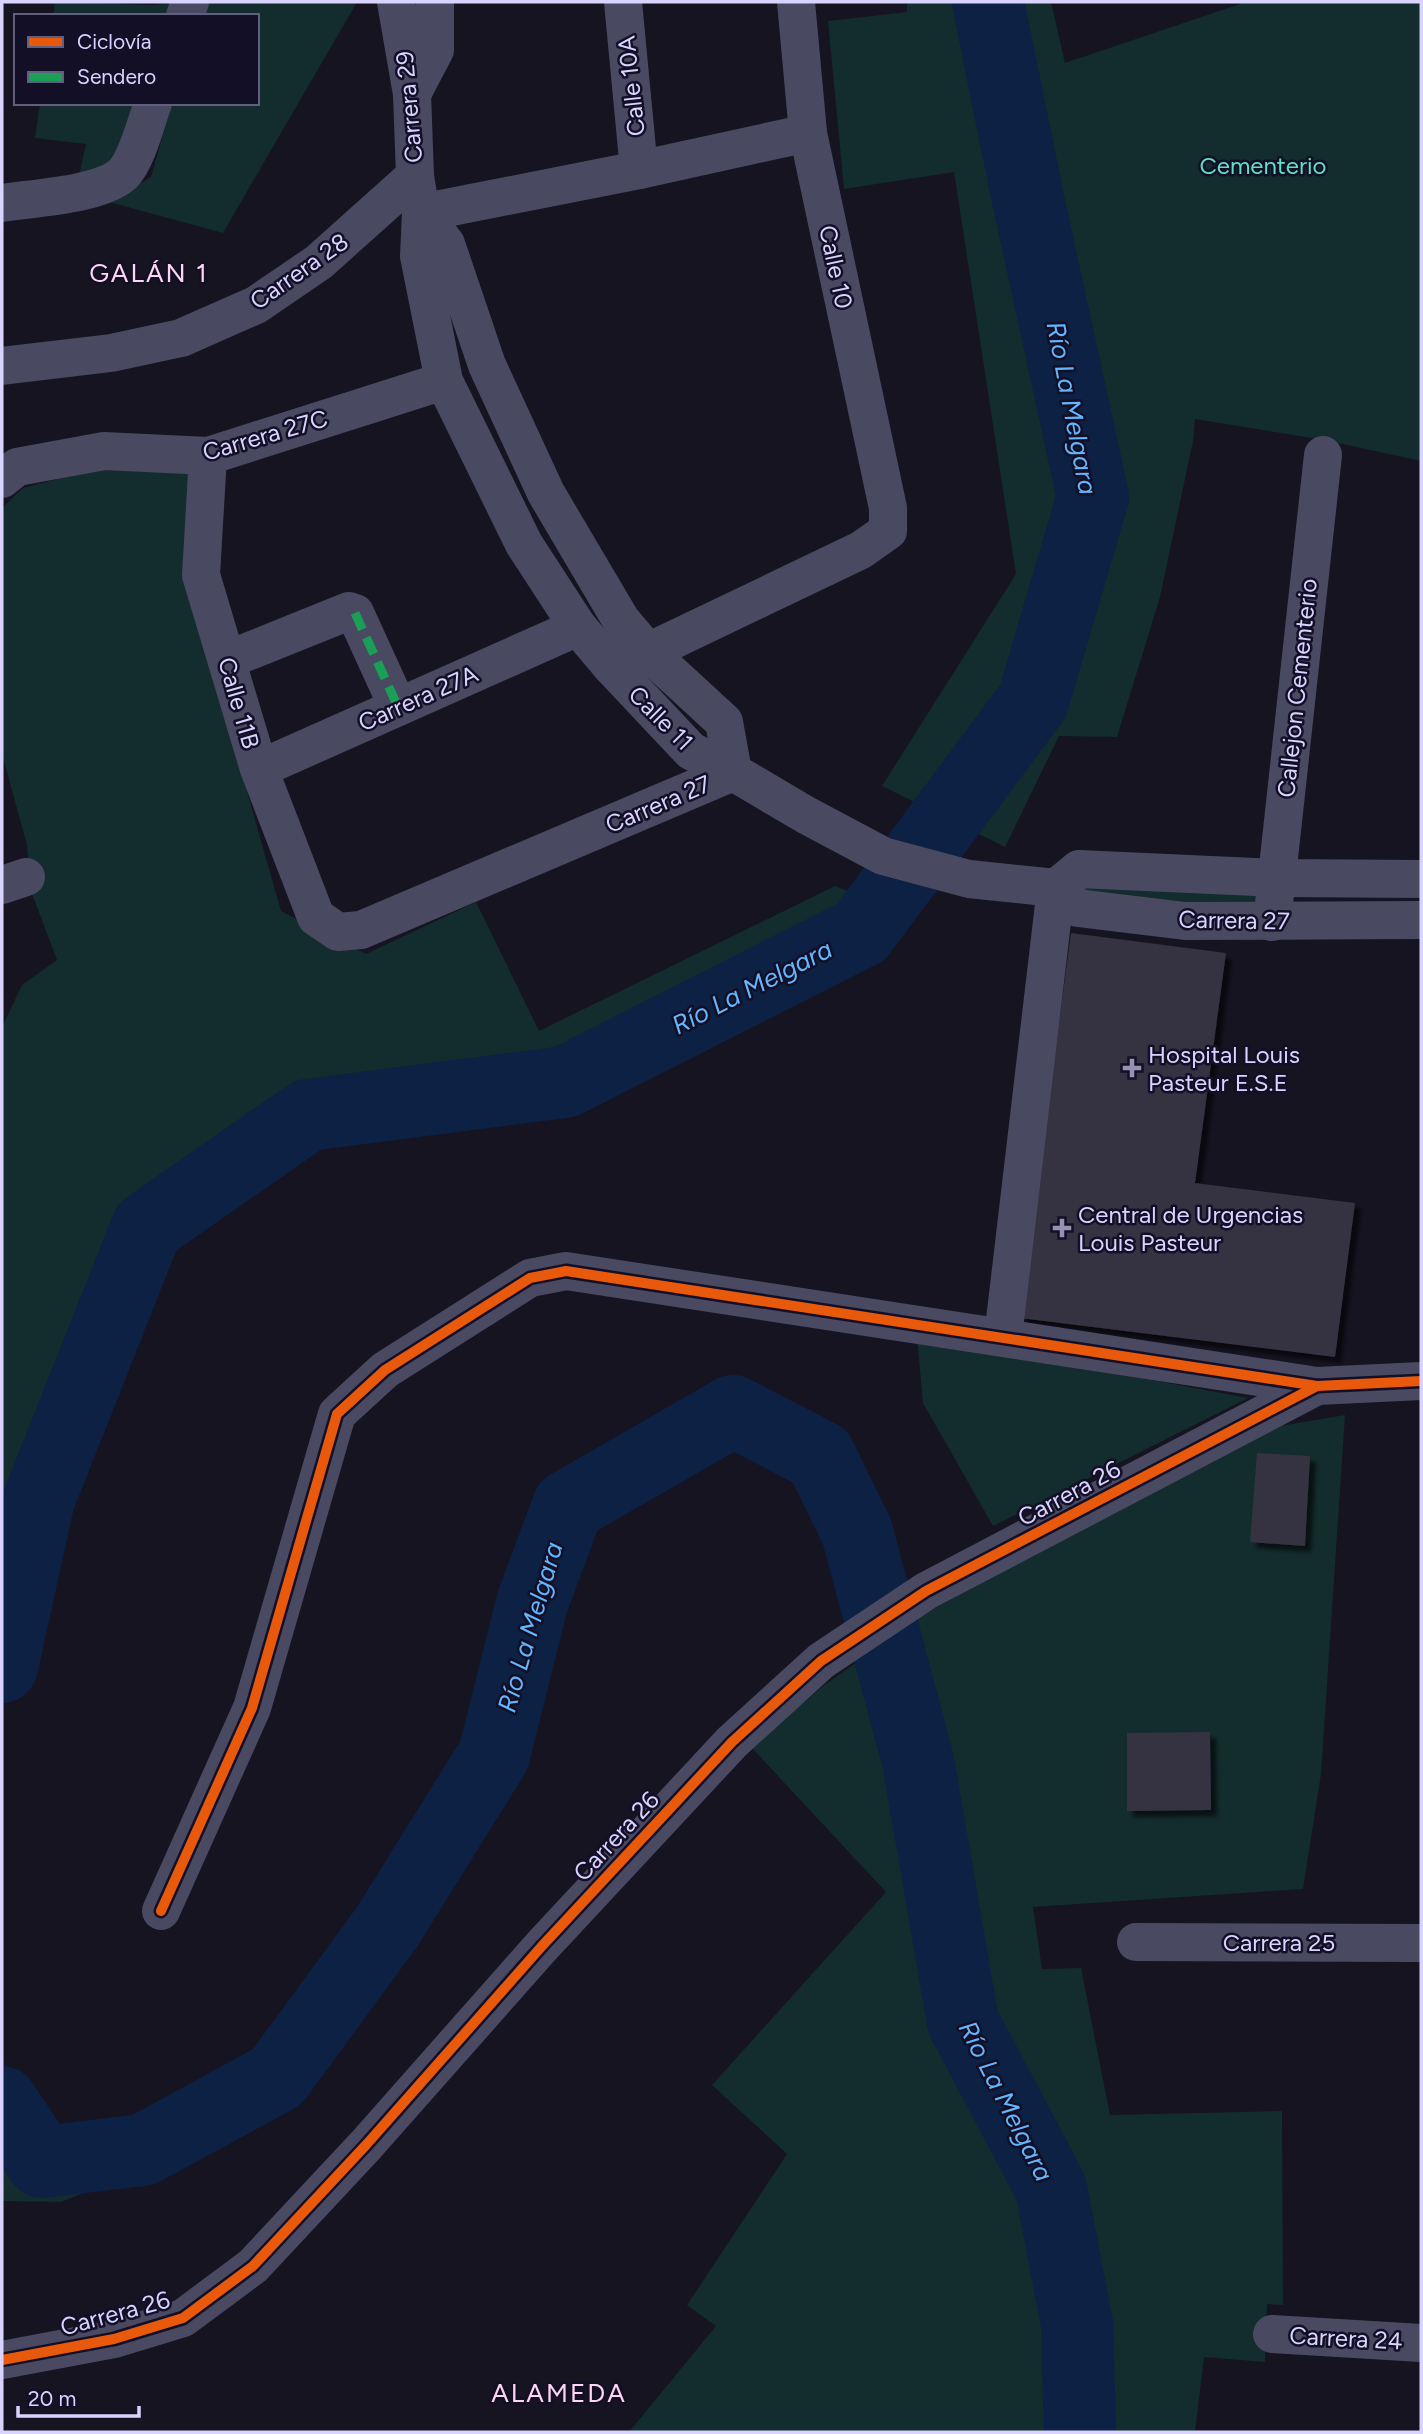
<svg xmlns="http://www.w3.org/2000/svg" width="1423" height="2434" font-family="Figtree,sans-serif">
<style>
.green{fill:#132c2d}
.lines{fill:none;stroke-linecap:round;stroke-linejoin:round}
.river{stroke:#0d2144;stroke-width:72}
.building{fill:#343243;filter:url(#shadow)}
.minor{stroke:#4a4962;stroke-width:38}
.quiet{stroke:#1a9f57;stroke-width:9;stroke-dasharray:18 9;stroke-linecap:butt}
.cycleway-casing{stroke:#130f26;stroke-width:15}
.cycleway{stroke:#e8590c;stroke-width:10}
.poi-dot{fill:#9591b1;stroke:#130f26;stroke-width:2.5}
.labels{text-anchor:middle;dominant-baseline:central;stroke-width:5;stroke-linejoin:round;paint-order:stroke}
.street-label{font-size:24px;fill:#d9d4ff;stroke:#130f26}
.park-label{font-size:24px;fill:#5fe0c0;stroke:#130f26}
.poi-label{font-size:24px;fill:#d9d4ff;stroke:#130f26;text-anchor:start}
.neighbourhood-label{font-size:26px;letter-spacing:2px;fill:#ffd6f0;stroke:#130f26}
.water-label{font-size:26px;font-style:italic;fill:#62b6ff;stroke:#130f26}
</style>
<defs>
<filter id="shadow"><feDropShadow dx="6" dy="6" stdDeviation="2" flood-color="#0009"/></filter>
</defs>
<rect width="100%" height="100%" fill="#161421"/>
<g class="green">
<polygon points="55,2 153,5 176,3 172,16 53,16"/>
<polygon points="200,2 357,2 223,233 109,202 151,177 172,103 257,103 257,16 196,16"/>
<polygon points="907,2 1051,2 1065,63 1246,2 1421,2 1421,461 1324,440 1195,419 1193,441 1160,597 1117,737 1059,736 1005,847 882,786 1016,574 954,172 844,189 828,21 907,12"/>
<polygon points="40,103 144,103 126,162 78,180 86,144 35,138"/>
<polygon points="103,467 196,469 185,574 281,911 366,954 476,902 539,1031 835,886 870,900 856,917 565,1072 289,1097 135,1209 18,1504 2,1575 2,1027 22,985 57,960 31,891 27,845 2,754 2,508 23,488"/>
<polygon points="1065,877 1267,886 1263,914 1062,903"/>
<polygon points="917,1336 1248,1398 993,1526 923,1403"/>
<polygon points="1345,1415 1321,1774 1303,1889 1033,1907 1042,1969 1081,1968 1110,2115 1282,2111 1283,2305 1267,2304 1265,2362 1204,2357 1195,2432 1093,2432 1089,2310 1060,2187 976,2018 944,1835 893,1631 1263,1429"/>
<polygon points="875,1649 896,1732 955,2034 1035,2189 1065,2352 1062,2432 629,2432 716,2326 687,2305 787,2154 712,2085 886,1892 751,1747 822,1687"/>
<polygon points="2,2131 29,2171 146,2168 61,2202 2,2201"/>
</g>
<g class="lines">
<g class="river">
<polyline points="2,1667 39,1499 147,1227 308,1115 565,1082 861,932 1033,701 1093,497 1028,199 988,2"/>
<polyline points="2,2102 42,2162 143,2150 277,2077 387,1927 494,1755 532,1603 568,1506 733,1411 820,1456 857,1532 918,1761 963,2022 1051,2188 1077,2324 1080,2432"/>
</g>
</g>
<g class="building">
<polygon points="1071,933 1226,953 1195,1183 1355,1203 1335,1357 1020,1318"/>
<polygon points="1257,1453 1310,1456 1305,1546 1250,1542"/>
<polygon points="1210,1732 1211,1810 1127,1811 1127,1733"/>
</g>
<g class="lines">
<g class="minor">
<polyline points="396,2 412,94 415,176 421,213 419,256 444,381 524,544 578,627 611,666 691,751 733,772 806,815 883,856 969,879 1056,888 1078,908 1185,921 1421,920"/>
<polyline points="623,2 639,170"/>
<polyline points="185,16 190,2"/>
<polyline points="412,94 435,50 435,2"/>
<path d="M 2,203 C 34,198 100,195 123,174 C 137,160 146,122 153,103"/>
<polyline points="421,213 446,244 487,365 546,493 621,620 648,652 724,722 733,772"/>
<polyline points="421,213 639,170 808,133"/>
<polyline points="2,366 111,353 181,338 256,305 319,262 415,176"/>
<polyline points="208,456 201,575 259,769 316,917 338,932 361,930 733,772"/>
<polyline points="2,479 17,467 104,451 208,456 444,381"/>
<polyline points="227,660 349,611 355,613 398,707"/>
<polyline points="611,666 648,652 861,550 888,531 888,508 808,133 796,2"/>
<polyline points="259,769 578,627"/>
<polyline points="2,885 26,877"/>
<polyline points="1056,888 1079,869 1277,878 1421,879"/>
<polyline points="1272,922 1323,455"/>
<polyline points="1003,1337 1056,888"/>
<polyline points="161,1911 252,1708 337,1414 385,1370 530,1278 566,1271 1317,1386 1421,1381"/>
<polyline points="1136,1942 1421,1943"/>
<polyline points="1272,2334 1421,2343"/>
<polyline points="2,2360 114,2339 183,2318 253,2266 366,2145 542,1946 732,1742 821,1661 926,1591 1317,1386"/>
</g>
<polyline class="quiet" points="355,613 398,707"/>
<defs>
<g id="cycleway">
<polyline points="161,1911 252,1708 337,1414 385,1370 530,1278 566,1271 1317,1386 1421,1381"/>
<polyline points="2,2360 114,2339 183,2318 253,2266 366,2145 542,1946 732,1742 821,1661 926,1591 1317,1386"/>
</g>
</defs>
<use href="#cycleway" class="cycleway-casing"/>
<use href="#cycleway" class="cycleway"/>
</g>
<g class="poi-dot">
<path d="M1128.5 1057.5h7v7h7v7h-7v7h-7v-7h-7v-7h7z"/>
<path d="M1058.5 1217.5h7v7h7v7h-7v7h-7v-7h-7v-7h7z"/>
</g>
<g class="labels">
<g class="street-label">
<text transform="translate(631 86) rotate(-96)">Calle 10A</text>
<text transform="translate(409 107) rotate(-95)">Carrera 29</text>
<text transform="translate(836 267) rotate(78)">Calle 10</text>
<text transform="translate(299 271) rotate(-35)">Carrera 28</text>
<text transform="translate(265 435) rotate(-16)">Carrera 27C</text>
<text transform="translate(1297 688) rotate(-84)">Callejon Cementerio</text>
<text transform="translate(418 698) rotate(-24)">Carrera 27A</text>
<text transform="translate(239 703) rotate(74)">Calle 11B</text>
<text transform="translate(661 718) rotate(45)">Calle 11</text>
<text transform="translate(658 804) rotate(-23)">Carrera 27</text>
<text transform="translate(1234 920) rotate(1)">Carrera 27</text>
<text transform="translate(1069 1493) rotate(-28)">Carrera 26</text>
<text transform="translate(616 1836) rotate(-47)">Carrera 26</text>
<text x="1279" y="1942">Carrera 25</text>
<text transform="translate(115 2313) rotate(-15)">Carrera 26</text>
<text transform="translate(1346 2338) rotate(3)">Carrera 24</text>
</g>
<g class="park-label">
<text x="1263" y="165">Cementerio</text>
</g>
<g class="poi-label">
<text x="1148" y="1054">Hospital Louis<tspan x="1148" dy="28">Pasteur E.S.E</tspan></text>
<text x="1078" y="1214">Central de Urgencias<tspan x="1078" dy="28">Louis Pasteur</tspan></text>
</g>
<g class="neighbourhood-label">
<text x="149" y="273">GALÁN 1</text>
<text x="559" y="2393">ALAMEDA</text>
</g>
<g class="water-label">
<text transform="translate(1072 408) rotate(79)">Río La Melgara</text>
<text transform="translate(752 987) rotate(-27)">Río La Melgara</text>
<text transform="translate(530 1627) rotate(-74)">Río La Melgara</text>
<text transform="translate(1006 2101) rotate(63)">Río La Melgara</text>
</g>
</g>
<rect width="1423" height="2434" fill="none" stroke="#d9d4ff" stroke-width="7"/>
<rect x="14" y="14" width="245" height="91" fill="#130f26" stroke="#625e7d" stroke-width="2"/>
<rect x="28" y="37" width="35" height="10" fill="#e8590c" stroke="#625e7d" stroke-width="2"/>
<text x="77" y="49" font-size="21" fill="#d9d4ff">Ciclovía</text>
<rect x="28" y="72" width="35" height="10" fill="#1a9f57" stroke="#625e7d" stroke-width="2"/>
<text x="77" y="84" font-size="21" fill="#d9d4ff">Sendero</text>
<path d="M18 2406v10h121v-10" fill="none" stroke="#d9d4ff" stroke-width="3.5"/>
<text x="28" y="2406" font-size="21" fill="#d9d4ff" stroke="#130f26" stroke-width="5" paint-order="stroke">20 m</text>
</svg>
